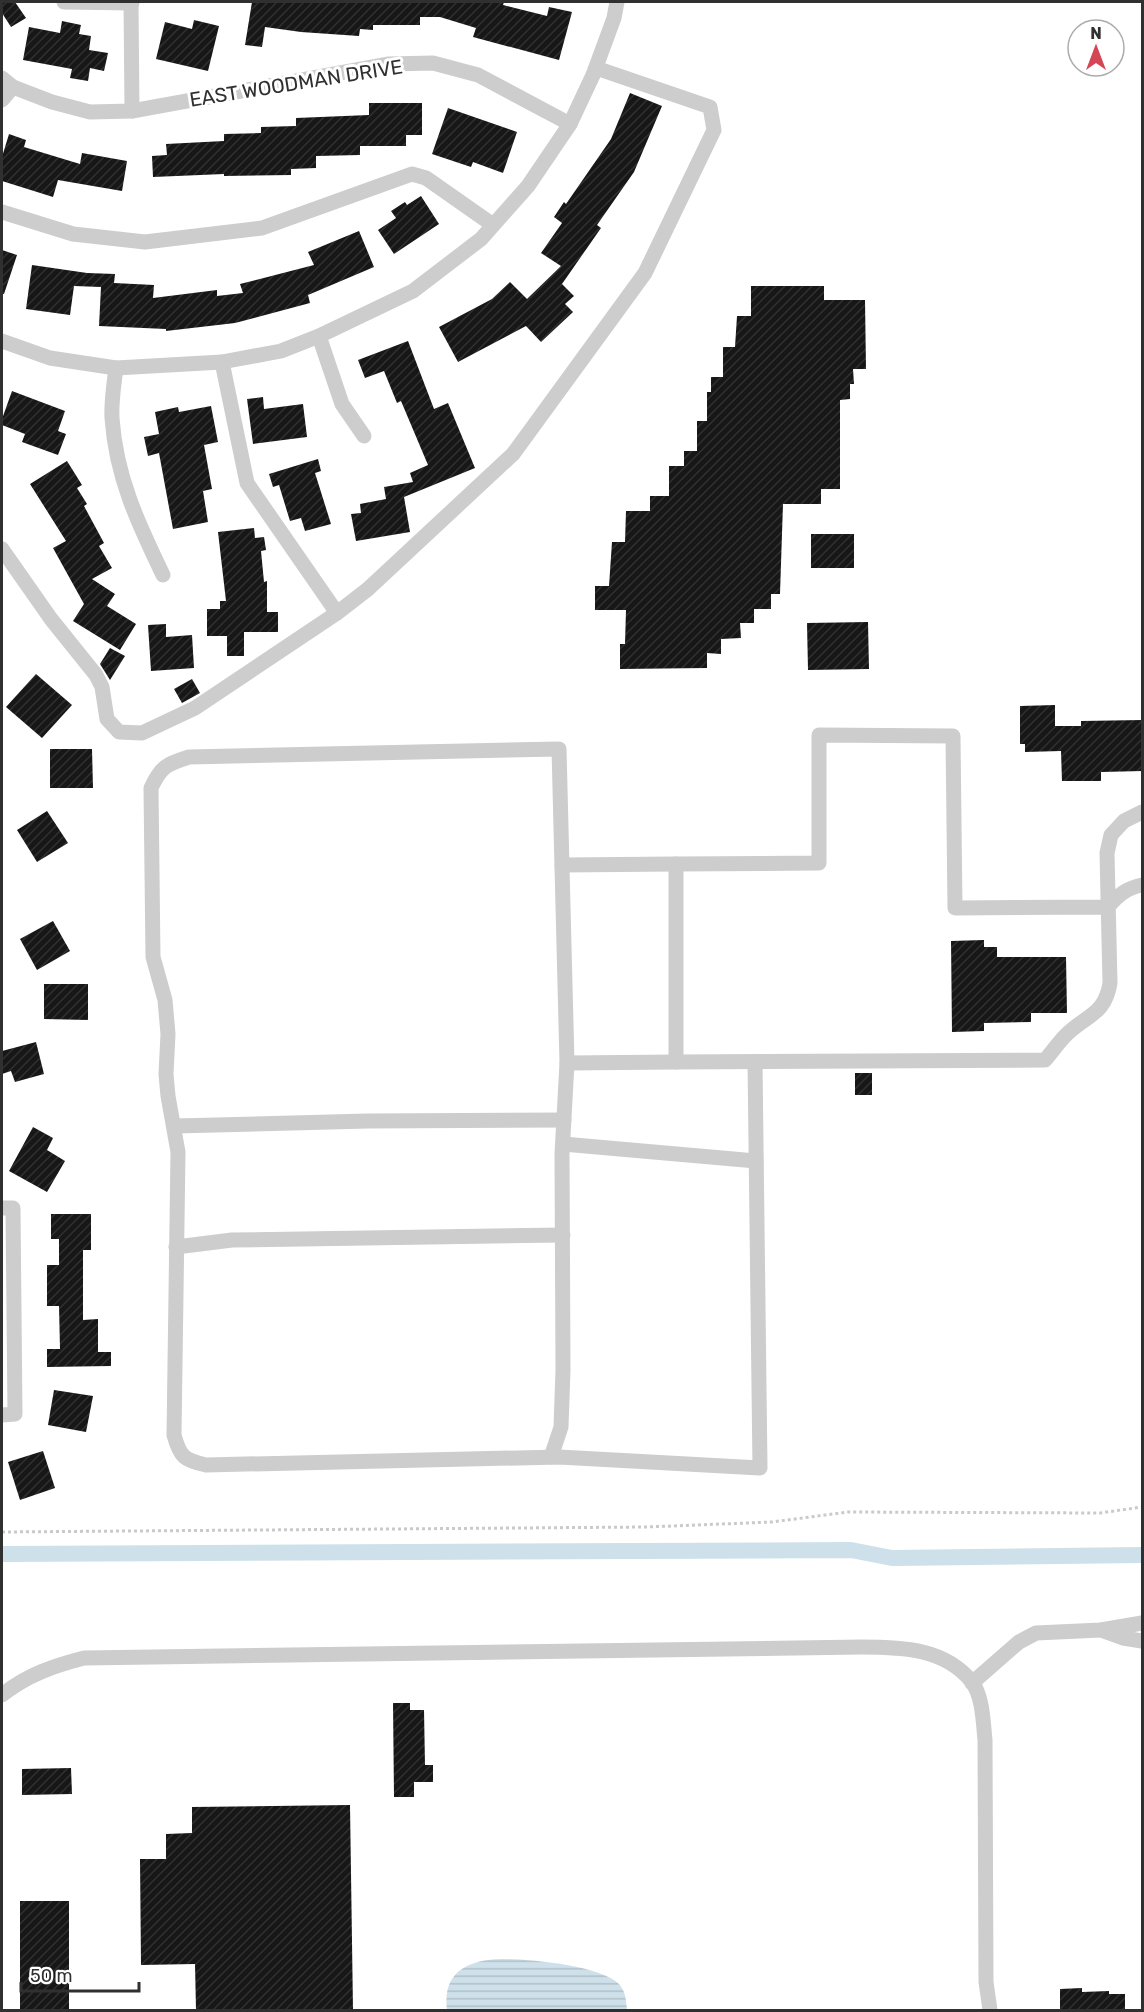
<svg xmlns="http://www.w3.org/2000/svg" width="1144" height="2012" font-family="Rubik,sans-serif">
<style>
.water{fill:url(#water-rules)}
.lines{fill:none;stroke-linecap:round;stroke-linejoin:round}
.canal{stroke:#cee0e9;stroke-width:16}
.building{fill:url(#building-hatch)}
.path{stroke:#cacaca;stroke-width:3;stroke-dasharray:3 3;stroke-linecap:butt}
.minor{stroke:#cdcdcd;stroke-width:15}
.labels{text-anchor:middle;dominant-baseline:central;stroke-width:6;stroke-linejoin:round;paint-order:stroke}
.street-label{font-size:20px;fill:#303030;stroke:#fff}
</style>
<defs>
<pattern id="water-rules" width="6" height="5" patternUnits="userSpaceOnUse" patternTransform="scale(1.5)"><rect width="6" height="5" fill="#cee0e9"/><path d="M0 2.5h6" fill="none" stroke="#b1c0c8"/></pattern>
<pattern id="building-hatch" width="6" height="6" patternUnits="userSpaceOnUse" patternTransform="scale(1.5)"><rect width="6" height="6" fill="#171717"/><path d="M-1 1l2-2M0 6l6-6M5 7l2-2" fill="none" stroke="#303030"/></pattern>
</defs>
<rect width="100%" height="100%" fill="#fff"/>
<path class="water" d="M 501,1959 C 528,1959 599,1965 619,1984 C 626,1992 626,2001 627,2010 L 447,2010 C 442,1972 468,1960 501,1959 Z"/>
<g class="lines">
<polyline class="canal" points="2,1554 851,1550 892,1558 1142,1555"/>
</g>
<g class="building">
<polygon points="2,2 15,2 26,18 11,27 2,13"/>
<polygon points="252,2 504,2 503,5 547,16 549,7 572,12 559,60 473,37 476,28 440,17 420,17 420,25 373,25 373,30 360,29 359,36 301,32 265,27 262,47 245,45"/>
<polygon points="194,20 219,26 208,71 156,59 165,22 192,29"/>
<polygon points="62,21 81,25 79,34 91,36 89,50 108,53 104,71 90,68 88,81 70,78 72,69 23,60 29,27 60,33"/>
<polygon points="630,93 662,106 634,172 597,225 601,228 562,284 574,296 565,304 573,312 541,342 526,326 458,362 439,327 492,299 510,282 527,299 561,266 541,253 562,223 554,217 564,202 566,204 611,139"/>
<polygon points="369,103 422,103 422,135 406,135 406,146 360,146 360,155 316,156 316,168 291,169 291,175 224,176 224,174 153,177 152,156 167,155 166,144 224,141 224,134 261,133 261,127 296,126 296,118 369,115"/>
<polygon points="448,108 517,132 503,173 473,162 471,167 432,154"/>
<polygon points="9,134 26,140 24,147 80,164 82,153 127,161 122,191 58,180 53,197 2,181 2,157"/>
<polygon points="421,196 439,224 394,254 378,230 396,218 391,211 405,202 407,205"/>
<polygon points="359,231 374,267 308,295 310,303 235,323 166,331 166,329 99,326 101,287 74,286 70,315 26,309 32,265 87,273 115,274 114,283 154,285 153,298 217,290 217,296 243,293 240,284 314,265 308,252"/>
<polygon points="2,250 17,255 4,294 2,294"/>
<polygon points="751,286 824,286 824,300 865,300 866,369 853,369 854,384 850,384 850,399 840,400 840,489 821,489 821,504 783,504 780,594 771,594 771,609 754,609 754,623 740,623 741,638 721,639 721,654 707,653 707,668 620,669 620,644 625,644 626,610 595,610 595,586 609,586 612,542 625,542 626,511 650,511 650,496 669,496 669,466 684,466 684,451 697,451 697,421 707,421 707,392 711,392 711,377 723,377 723,347 735,347 737,316 751,316"/>
<polygon points="408,341 434,409 448,403 475,468 404,497 410,532 356,541 351,514 361,513 360,504 386,499 384,487 413,482 410,473 428,465 401,401 397,403 384,371 365,378 358,360"/>
<polygon points="12,391 65,411 58,431 66,434 58,455 22,442 25,434 2,425 2,419"/>
<polygon points="263,397 264,409 303,404 307,437 253,444 247,399"/>
<polygon points="211,406 218,442 204,445 212,489 203,491 208,522 173,529 159,453 148,456 144,437 159,434 155,412 178,407 179,412"/>
<polygon points="318,459 321,471 315,473 331,524 305,531 301,518 290,521 279,485 273,487 269,474"/>
<polygon points="67,461 82,485 77,488 87,504 84,506 104,543 99,546 112,568 92,579 115,594 107,606 136,624 120,650 73,621 84,604 53,548 66,541 30,484"/>
<polygon points="254,528 255,538 264,537 266,550 261,551 264,582 267,581 267,612 278,612 278,632 244,632 244,656 227,656 227,636 207,636 207,609 220,609 220,601 226,601 218,532"/>
<rect x="811" y="534" width="43" height="34"/>
<polygon points="868,622 869,669 808,670 807,623"/>
<polygon points="166,624 166,637 192,635 194,668 151,671 148,625"/>
<polygon points="110,648 125,656 110,680 100,664"/>
<polygon points="36,674 72,705 42,738 6,707"/>
<polygon points="192,679 200,693 182,703 174,689"/>
<polygon points="1055,705 1055,726 1081,726 1081,721 1143,720 1143,771 1101,772 1101,781 1062,781 1061,751 1025,752 1025,744 1020,744 1020,706"/>
<polygon points="50,749 92,749 93,788 50,788"/>
<polygon points="47,811 68,843 37,862 17,830"/>
<polygon points="53,921 70,951 37,970 20,939"/>
<polygon points="984,940 984,947 997,947 997,957 1066,957 1067,1013 1031,1013 1031,1022 984,1023 984,1031 952,1032 951,941"/>
<polygon points="44,984 88,984 88,1020 44,1019"/>
<polygon points="36,1042 44,1074 15,1082 11,1071 2,1074 2,1051"/>
<rect x="855" y="1073" width="17" height="22"/>
<polygon points="33,1127 53,1138 47,1150 65,1161 47,1192 9,1171"/>
<polygon points="51,1214 91,1214 91,1250 83,1250 83,1320 98,1319 98,1352 111,1352 111,1366 47,1367 47,1349 60,1349 59,1306 47,1306 47,1265 59,1265 59,1239 51,1239"/>
<polygon points="54,1390 93,1396 86,1432 48,1425"/>
<polygon points="43,1451 55,1488 20,1500 8,1462"/>
<polygon points="393,1703 410,1703 410,1710 424,1710 425,1765 433,1765 433,1782 414,1782 414,1797 394,1797"/>
<polygon points="71,1768 72,1794 22,1795 22,1769"/>
<polygon points="350,1805 353,2010 196,2010 195,1964 141,1965 140,1859 166,1859 166,1834 192,1833 192,1807"/>
<rect x="20" y="1901" width="49" height="109"/>
<polygon points="1082,1988 1082,1992 1109,1991 1109,1994 1125,1994 1125,2010 1060,2010 1060,1989"/>
</g>
<g class="lines">
<polyline class="path" points="2,1532 646,1527 772,1522 848,1512 1100,1513 1142,1507"/>
<g class="minor">
<polyline points="64,2 132,3"/>
<polyline points="131,2 132,111"/>
<polyline points="2,78 13,87 2,100"/>
<polyline points="13,87 52,102 90,112 132,111 389,64 433,63 478,75 570,124"/>
<polyline points="2,212 73,234 145,242 262,228 412,174 426,178 493,225"/>
<polyline points="319,336 342,404 364,436"/>
<polyline points="2,341 50,358 116,368 222,362 281,351 319,336 413,291 481,239 528,186 570,124 593,75 614,18 617,2"/>
<polyline points="222,362 247,483 337,613 368,589 513,454 645,273 714,130 710,107 596,68"/>
<path d="M 116,368 C 114,384 111,402 112,418 C 116,477 138,523 163,575"/>
<polyline points="2,549 51,619 96,675 102,687 107,719 119,732 142,733 195,708 337,613"/>
<path d="M 1142,812 L 1124,821 L 1111,835 L 1107,853 L 1110,983 C 1105,1015 1086,1015 1066,1035 C 1058,1043 1052,1052 1045,1060 L 676,1062 L 676,864 L 819,863 L 819,735 L 953,736 L 955,908 L 1108,907 C 1118,895 1127,888 1142,885"/>
<polyline points="562,865 676,864"/>
<path d="M 676,1062 L 567,1063 L 559,749 L 189,757 C 167,764 161,766 151,788 L 153,957 L 165,1000 L 168,1034 L 166,1074 L 168,1096 L 178,1152 L 174,1435 C 180,1457 184,1460 206,1465 L 559,1457 L 760,1468 L 755,1062"/>
<polyline points="175,1126 368,1121 564,1120"/>
<polyline points="563,1144 756,1161"/>
<polyline points="2,1208 13,1208 15,1414 2,1415"/>
<polyline points="176,1247 232,1240 563,1235"/>
<polyline points="551,1457 561,1427 563,1370 562,1154 567,1063"/>
<polyline points="1101,1630 1123,1638 1142,1641"/>
<polyline points="972,1683 1019,1642 1036,1633 1101,1630 1142,1623"/>
<path d="M 2,1695 C 27,1675 53,1666 84,1658 L 862,1647 C 901,1647 945,1648 972,1682 C 983,1697 983,1722 985,1740 L 986,1982 L 990,2010"/>
</g>
</g>
<g class="labels">
<g class="street-label">
<text transform="translate(296 83) rotate(-9)">EAST WOODMAN DRIVE</text>
</g>
</g>
<rect width="1144" height="2012" fill="none" stroke="#303030" stroke-width="6"/>
<g transform="translate(1096 48)"><circle r="28" fill="#ffffff" stroke="#acacac" stroke-width="1.5"/>
<path d="M0-4.5L10 22L0 15L-10 22Z" fill="#d44555"/>
<text y="-9" font-size="16" font-weight="bold" text-anchor="middle" fill="#303030">N</text>
</g>
<path d="M21 1982v9h118v-9" fill="none" stroke="#303030" stroke-width="3"/>
<text x="30" y="1982" font-size="18" fill="#303030" stroke="#ffffff" stroke-width="4.5" paint-order="stroke">50 m</text>
</svg>
